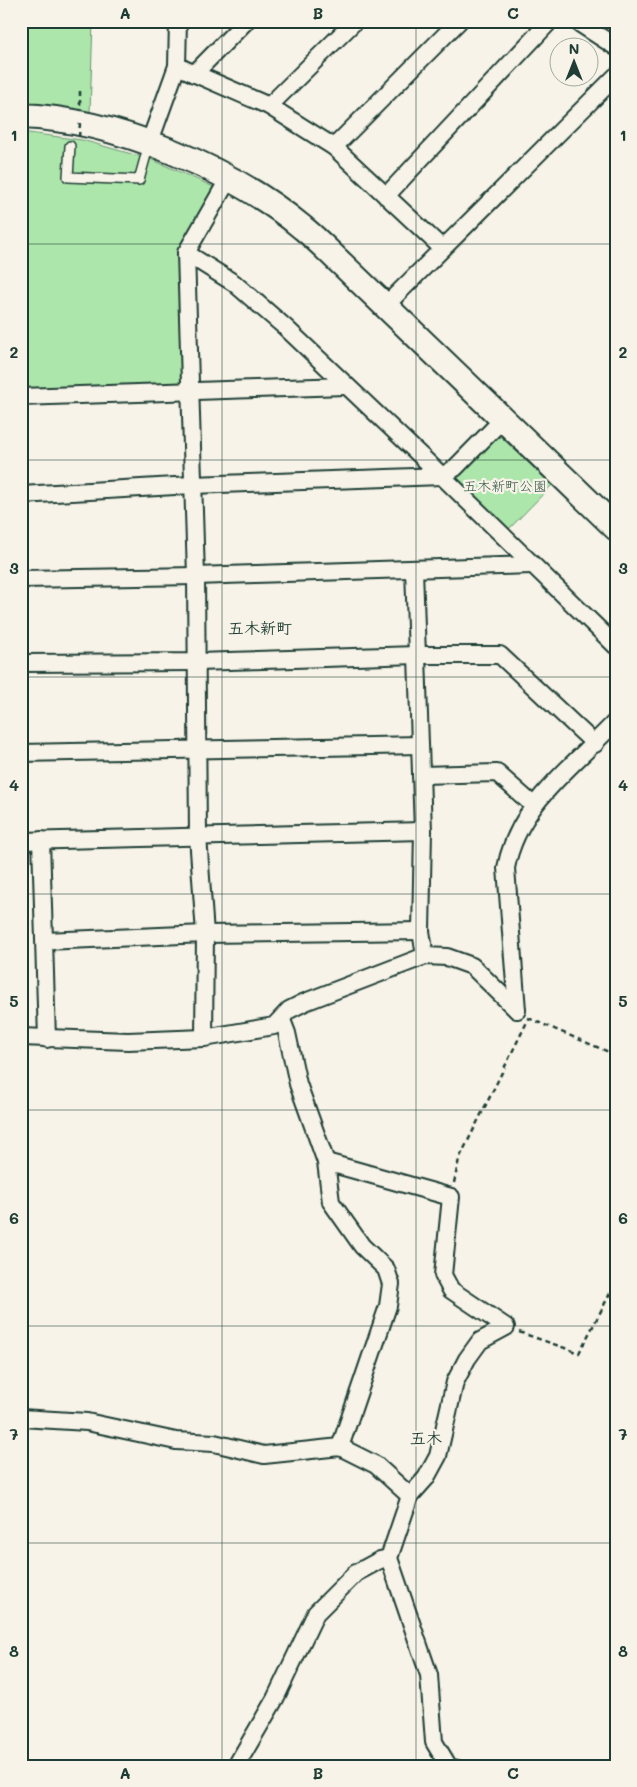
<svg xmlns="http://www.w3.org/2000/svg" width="637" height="1787" font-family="Mali,'Klee One',sans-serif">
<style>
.green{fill:#ade6ab;stroke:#669270}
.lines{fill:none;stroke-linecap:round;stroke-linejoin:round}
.lane-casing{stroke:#1f3d34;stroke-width:12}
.street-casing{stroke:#1f3d34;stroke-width:20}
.secondary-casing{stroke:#1f3d34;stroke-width:28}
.path{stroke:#1f3d34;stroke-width:2.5;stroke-dasharray:5 4;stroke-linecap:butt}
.lane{stroke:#f7f3e8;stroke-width:9}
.street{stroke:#f7f3e8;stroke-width:16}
.secondary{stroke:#f7f3e8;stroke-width:24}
.path-bridge{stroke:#1f3d34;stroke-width:2.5;stroke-dasharray:5 4;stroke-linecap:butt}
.grid{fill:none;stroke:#1f3d34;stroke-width:1;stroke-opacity:0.55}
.labels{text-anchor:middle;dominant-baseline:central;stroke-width:4.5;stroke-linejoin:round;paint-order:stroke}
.park-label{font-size:14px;fill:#345646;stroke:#f7f3e8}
.quarter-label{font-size:16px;font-weight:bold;fill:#1f3d34;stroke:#f7f3e8}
.neatline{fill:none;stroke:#1f3d34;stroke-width:2}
.grid-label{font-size:16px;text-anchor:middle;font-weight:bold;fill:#1f3d34}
</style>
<rect width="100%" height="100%" fill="#f7f3e8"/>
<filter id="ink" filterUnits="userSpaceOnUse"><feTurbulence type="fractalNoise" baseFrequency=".02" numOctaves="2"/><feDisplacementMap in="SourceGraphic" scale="10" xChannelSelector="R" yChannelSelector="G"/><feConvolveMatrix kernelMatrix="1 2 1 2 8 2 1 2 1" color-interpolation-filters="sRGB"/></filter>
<g filter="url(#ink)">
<g class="green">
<polygon points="21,21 93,21 90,112 21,102"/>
<polygon points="21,132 82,140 153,160 216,188 180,256 184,377 177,385 21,389"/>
<polygon points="501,437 552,485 506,532 457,484 456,476 492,439"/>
</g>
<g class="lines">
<defs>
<g id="lane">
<polyline points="70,146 68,177 139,180 149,144"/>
<polyline points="443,1765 446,1762 462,1766"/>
</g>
<g id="street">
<polyline points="576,21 616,47"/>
<polyline points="177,66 269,106 334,147 442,248"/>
<polyline points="194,74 246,21"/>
<polyline points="269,106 355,21"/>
<polyline points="149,144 177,66 178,21"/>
<polyline points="334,147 459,21"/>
<polyline points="386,196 550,21"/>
<polyline points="186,253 234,283 285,327 442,476 616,646"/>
<polyline points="385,306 616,76"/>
<polyline points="21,397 345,386"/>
<polyline points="21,495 192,485 442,476 455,468 503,419"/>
<polyline points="414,569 423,831 421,931 425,956"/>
<polyline points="21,579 196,576 531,565"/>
<polyline points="21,663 197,662 417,655 500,655 595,744"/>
<polyline points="21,753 420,745"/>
<polyline points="421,775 497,773 533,805"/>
<polyline points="41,840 47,1039"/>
<polyline points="21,841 423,831"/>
<polyline points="45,941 205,934 421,931"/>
<path d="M 517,1010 L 506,868 C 518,803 574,766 616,721"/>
<polyline points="282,1020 287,1033 298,1084 326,1162 331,1202 362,1246 386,1269 391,1284 388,1306 340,1447"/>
<polyline points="21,1037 128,1041 204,1038 274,1026 289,1010 305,1002 425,956 447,957 472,966 517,1010"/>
<polyline points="204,1038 205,934 198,836 196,576 186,253 229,178"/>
<polyline points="326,1162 451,1197 443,1275 451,1290 506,1327 480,1341 467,1359 455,1382 438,1456 426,1478 410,1496 389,1558 429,1675 434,1742 446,1762"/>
<polyline points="21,1418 87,1422 176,1441 214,1443 264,1455 340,1447 376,1465 410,1496"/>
<polyline points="236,1766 275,1699 316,1613 356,1573 380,1560 389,1558"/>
</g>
<path id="secondary" d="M 21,116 C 114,119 233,169 303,228 C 318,240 331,254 345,267 L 616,528"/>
</defs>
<use href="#lane" class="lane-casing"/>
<use href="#street" class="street-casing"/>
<use href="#secondary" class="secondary-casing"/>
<g class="path">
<polyline points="80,105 80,89"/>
<polyline points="528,1018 616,1055"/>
<polyline points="454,1183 459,1159 527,1022"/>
<polyline points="519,1332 579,1353 616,1282"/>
</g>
<use href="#lane" class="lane"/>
<use href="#street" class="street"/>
<use href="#secondary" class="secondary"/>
<polyline class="path-bridge" points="79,137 80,123"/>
</g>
</g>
<path class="grid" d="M 222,21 L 222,1766M 416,21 L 416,1766M 21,244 L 616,244M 21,460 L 616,460M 21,677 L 616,677M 21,894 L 616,894M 21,1110 L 616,1110M 21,1326 L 616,1326M 21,1543 L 616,1543"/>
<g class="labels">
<g class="park-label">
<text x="505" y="485">五木新町公園</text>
</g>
<g class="quarter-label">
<text x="260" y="627">五木新町</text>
<text x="426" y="1437">五木</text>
</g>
</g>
<rect width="637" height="1787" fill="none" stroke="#f7f3e8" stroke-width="55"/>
<g transform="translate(574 62)"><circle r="24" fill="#f7f3e8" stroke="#a1aaa0"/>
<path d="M0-4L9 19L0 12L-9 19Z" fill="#1f3d34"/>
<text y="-8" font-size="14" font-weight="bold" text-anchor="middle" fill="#1f3d34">N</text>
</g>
<rect x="28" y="28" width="582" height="1732" class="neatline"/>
<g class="grid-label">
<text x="125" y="19">A</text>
<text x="318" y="19">B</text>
<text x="513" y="19">C</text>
<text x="14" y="141">1</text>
<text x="623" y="141">1</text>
<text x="14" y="358">2</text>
<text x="623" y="358">2</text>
<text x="14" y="574">3</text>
<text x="623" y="574">3</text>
<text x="14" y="791">4</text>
<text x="623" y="791">4</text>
<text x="14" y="1007">5</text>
<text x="623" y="1007">5</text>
<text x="14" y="1224">6</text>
<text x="623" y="1224">6</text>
<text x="14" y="1440">7</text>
<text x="623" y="1440">7</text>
<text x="14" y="1657">8</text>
<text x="623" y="1657">8</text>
<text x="125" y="1779">A</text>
<text x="318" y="1779">B</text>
<text x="513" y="1779">C</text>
</g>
</svg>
